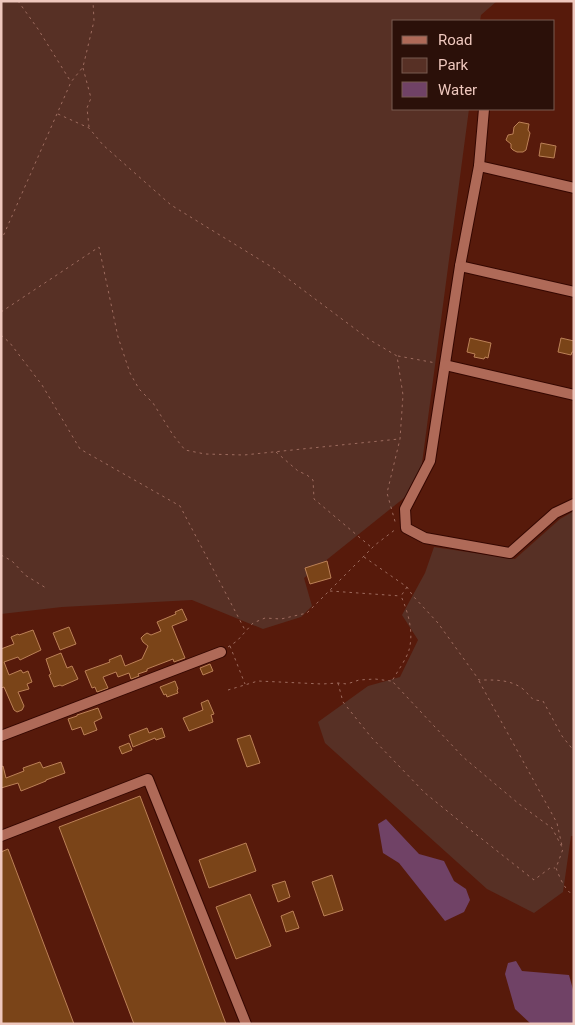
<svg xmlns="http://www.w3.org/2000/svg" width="575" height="1025" font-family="Roboto,sans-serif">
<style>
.green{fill:#573025}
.water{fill:#704266}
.building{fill:#7a4418;stroke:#bc8157}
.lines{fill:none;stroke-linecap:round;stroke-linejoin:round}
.minor-casing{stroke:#340700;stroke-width:12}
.path{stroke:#9e6c5f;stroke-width:1;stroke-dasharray:2.5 4;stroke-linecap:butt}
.minor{stroke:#af6a58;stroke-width:10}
</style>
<rect width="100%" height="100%" fill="#571a0b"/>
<g class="green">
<polygon points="1,1 497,1 481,15 480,21 394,21 394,109 469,109 419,486 304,578 312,606 301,617 263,629 192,600 62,607 1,614"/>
<polygon points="574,511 574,836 571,836 563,892 534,913 487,889 325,743 318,722 368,686 400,677 418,640 402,615 425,573 434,547 515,559 560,519"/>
</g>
<g class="water">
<polygon points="386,819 419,854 444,861 454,881 466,889 470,900 464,912 445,921 399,863 383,853 378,824"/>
<polygon points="516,961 522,971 569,975 574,993 574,1024 531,1024 515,1009 505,974 508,963"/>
</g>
<g class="building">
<polygon points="519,122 529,124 528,130 530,133 526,150 523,152 517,152 513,150 511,148 511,144 506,140 508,135 513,134 514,127"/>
<polygon points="541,143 556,146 554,158 539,156"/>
<polygon points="470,338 491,343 488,358 485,357 484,359 474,357 475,354 467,352"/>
<polygon points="561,338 574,341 574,352 572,352 571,355 558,352"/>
<polygon points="327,561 331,578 310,584 305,568"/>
<polygon points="182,609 187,620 172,626 185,658 174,662 173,659 147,669 147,671 138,674 139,676 131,679 129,673 118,677 116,672 103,677 108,688 97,692 95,687 92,688 85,671 110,662 109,660 121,655 125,666 142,659 148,646 143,642 141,638 144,635 147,633 151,635 161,631 157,622 176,614 175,612"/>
<polygon points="69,627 76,644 60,650 53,633"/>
<polygon points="33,630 41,650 20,660 18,657 4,662 9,675 21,670 23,673 28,671 32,682 27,684 29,689 18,692 24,706 22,710 17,712 14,710 4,687 1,688 1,649 14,644 11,637 18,634 19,635"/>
<polygon points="61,653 67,668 72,666 78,679 62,686 60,685 54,687 49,675 51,674 46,659"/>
<polygon points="210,664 213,671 203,675 200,668"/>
<polygon points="175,681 178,689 177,690 178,693 167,697 166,694 164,695 160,687"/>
<polygon points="208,700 214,714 211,715 213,722 189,731 183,718 203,710 201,703"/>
<polygon points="98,708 102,718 94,722 97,730 84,735 81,727 72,730 68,719 77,716 77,715"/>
<polygon points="147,728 149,733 162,728 165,737 156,740 155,738 133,747 129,735"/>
<polygon points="250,735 260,763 247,767 237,739"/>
<polygon points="129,743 132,750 122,754 119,747"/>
<polygon points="40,762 43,768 61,762 65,773 46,780 46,781 21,791 18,783 1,788 1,767 3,766 6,778 24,771 23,768"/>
<polygon points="140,796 226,1024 134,1024 59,827"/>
<polygon points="246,843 256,871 209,888 199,860"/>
<polygon points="8,849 74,1024 1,1024 1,852"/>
<polygon points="332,875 343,910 324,916 312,882"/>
<polygon points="285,881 290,897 278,902 272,885"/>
<polygon points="250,894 271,946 236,959 216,907"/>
<polygon points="293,911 299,928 286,932 281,916"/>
</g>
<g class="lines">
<defs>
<g id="minor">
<polyline points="484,109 479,166 460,266 430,461 405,509 406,528 425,538 510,553 555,513 574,504"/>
<polyline points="479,166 574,188"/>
<polyline points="460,266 574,292"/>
<polyline points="445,365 574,395"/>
<polyline points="1,736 221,652"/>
<polyline points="1,836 148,779 246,1024"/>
</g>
</defs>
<use href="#minor" class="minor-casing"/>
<g class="path">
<polyline points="18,1 38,29 71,82"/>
<polyline points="83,68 91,98 87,108 89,127"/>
<polyline points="58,114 89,128 103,145 171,205 275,269 370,340 397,356 403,395 400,439 387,493 396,525"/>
<polyline points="1,241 71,82 83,67 94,21 93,1"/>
<polyline points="1,312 99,247 118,337 130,373 139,389 153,403 173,435 185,450 205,454 244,455 399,439"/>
<polyline points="1,335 10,343 42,385 80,449 180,506 245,630"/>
<polyline points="398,356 436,363"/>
<polyline points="276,452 298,471 307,475 313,480 314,499 371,547"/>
<polyline points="1,555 12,561 25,575 46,588"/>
<path d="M 364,557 L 407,587 L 413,596 L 438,623 L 479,680 C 494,680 510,679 523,689 C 532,697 529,700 543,701 L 562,736 L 574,751"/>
<path d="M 407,587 L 401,596 C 408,612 414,632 409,650 C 407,658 397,672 392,681 L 463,757 L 519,804 L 552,828 L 563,849 L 556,868 C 560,878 564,889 574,896"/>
<polyline points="330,591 401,596"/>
<polyline points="230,646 245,684"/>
<polyline points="228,647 237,641 253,623 265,618 281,619 307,613 375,545 396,529"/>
<polyline points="479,681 557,823 562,846"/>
<polyline points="338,683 343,702 371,737 425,793 468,828 534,880 550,868 555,868"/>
<polyline points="228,690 258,681 322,684 338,683 347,684 359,680 375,679 391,681"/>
</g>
<use href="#minor" class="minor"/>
</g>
<rect width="575" height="1025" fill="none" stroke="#efc8be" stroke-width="5"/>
<rect x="392" y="20" width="162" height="90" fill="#2b1009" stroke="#795a51"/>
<rect x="402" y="36" width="25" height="8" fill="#af6a58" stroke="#795a51"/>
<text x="438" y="45" font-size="15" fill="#efc8be">Road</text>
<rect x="402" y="58" width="25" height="15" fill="#573025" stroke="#795a51"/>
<text x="438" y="70" font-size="15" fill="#efc8be">Park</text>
<rect x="402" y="82" width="25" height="15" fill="#704266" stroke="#795a51"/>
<text x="438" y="95" font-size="15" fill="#efc8be">Water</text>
</svg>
